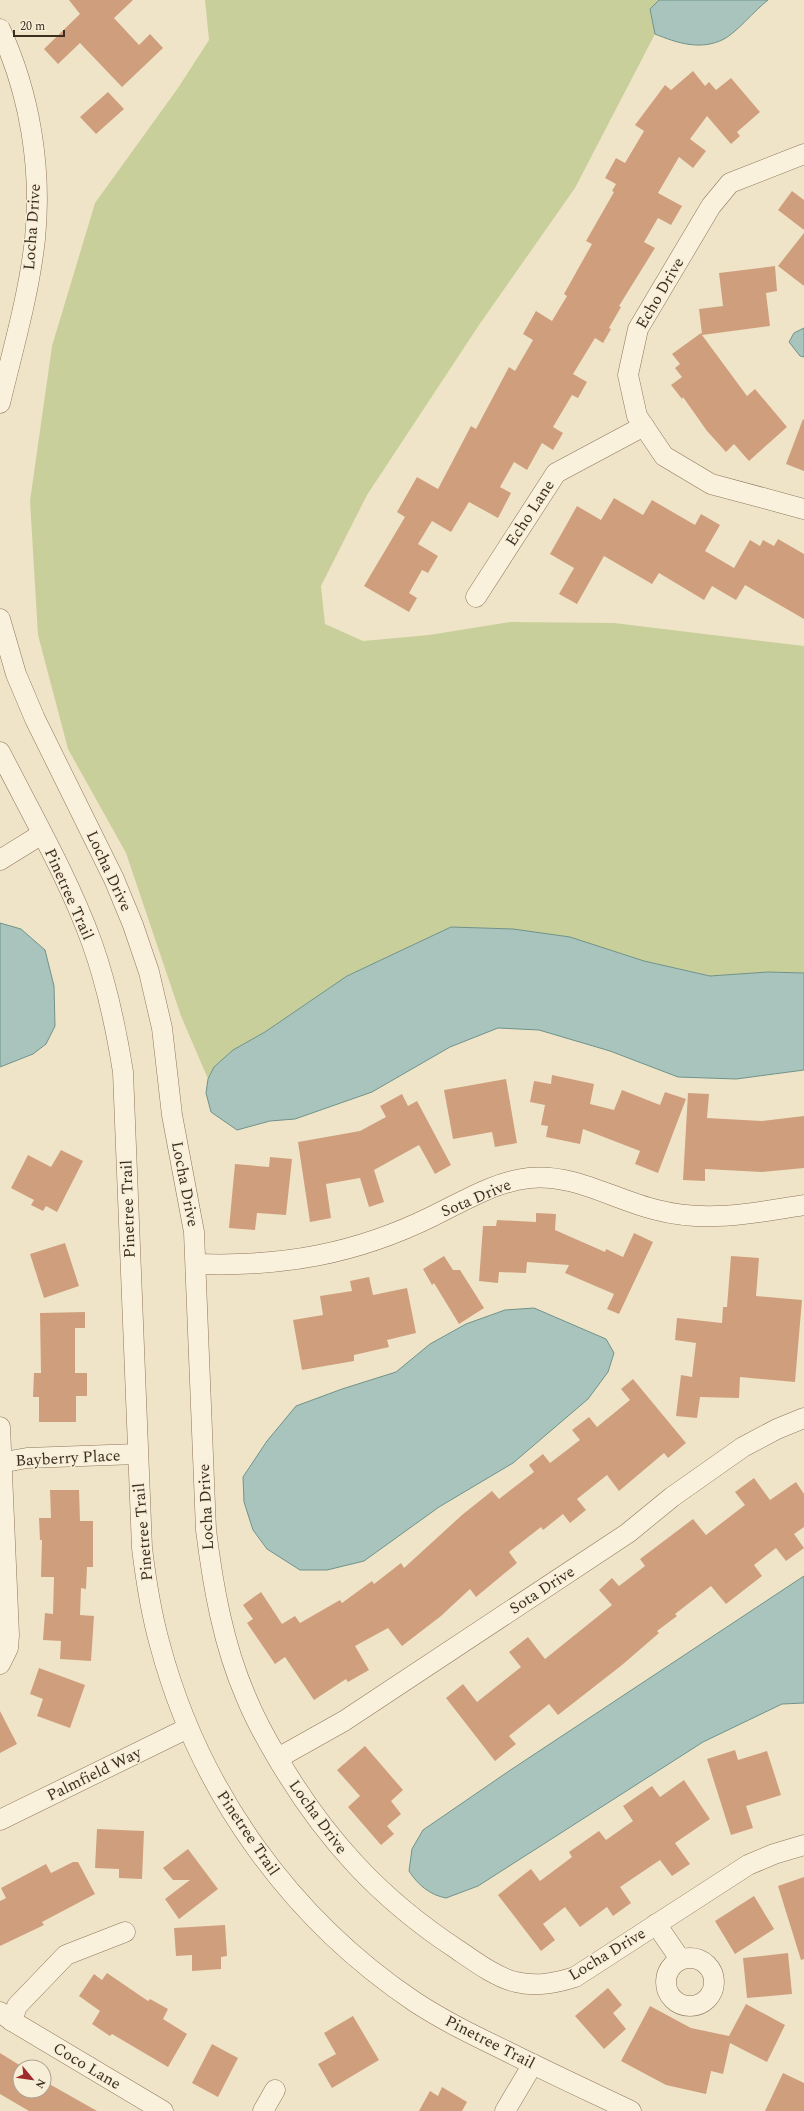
<svg xmlns="http://www.w3.org/2000/svg" width="804" height="2111" font-family="Spectral,serif">
<style>
.green{fill:#c9cf9b}
.water{fill:#a9c4bc;stroke:#6f938a}
.building{fill:#cf9f7d}
.lines{fill:none;stroke-linecap:round;stroke-linejoin:round}
.minor-casing{stroke:#8d765c;stroke-width:21}
.minor{stroke:#faf1dc;stroke-width:20}
.labels{text-anchor:middle;dominant-baseline:central;stroke-width:3;stroke-linejoin:round;paint-order:stroke}
.street-label{font-size:16px;fill:#3d2e20;stroke:#f7eed8}
</style>
<rect width="100%" height="100%" fill="#f0e4c8"/>
<polygon class="green" points="205,0 659,0 650,9 655,34 575,188 479,325 367,495 321,586 325,624 363,641 429,635 510,622 614,623 804,646 804,973 768,972 711,976 644,961 451,927 347,976 265,1032 233,1050 214,1067 208,1079 181,1016 126,853 68,749 38,635 30,501 52,346 95,203 178,88 209,40"/>
<g class="water">
<path d="M 659,0 L 768,0 C 755,10 736,33 724,39 C 701,51 677,43 655,34 L 650,9 Z"/>
<polygon points="804,328 804,357 800,356 789,342 794,333"/>
<polygon points="0,923 21,929 45,950 54,986 55,1026 46,1044 33,1054 0,1067"/>
<polygon points="451,927 513,929 570,937 644,961 710,976 768,972 804,973 804,1070 736,1079 678,1077 610,1051 539,1030 498,1028 450,1047 372,1092 295,1119 270,1121 237,1130 211,1112 206,1093 208,1079 214,1067 233,1050 265,1032 347,976"/>
<polygon points="534,1308 606,1339 614,1353 608,1372 588,1399 513,1463 439,1507 364,1561 327,1570 300,1570 267,1549 253,1530 244,1502 243,1477 267,1441 296,1406 342,1389 396,1372 430,1344 466,1324 505,1310"/>
<path d="M 804,1576 L 804,1703 L 782,1704 L 703,1742 L 478,1886 L 446,1898 C 430,1895 418,1885 409,1871 L 412,1849 L 423,1830 L 509,1771 Z"/>
</g>
<g class="building">
<polygon points="69,0 133,0 114,18 139,45 150,34 163,48 122,87 80,43 58,64 44,49 80,14"/>
<polygon points="693,71 705,86 709,82 716,90 731,78 760,112 737,132 740,136 731,144 707,116 690,139 706,151 693,168 679,157 658,193 682,206 671,225 658,218 644,242 655,248 619,306 621,307 609,328 611,329 603,343 595,338 573,374 587,382 578,398 572,395 553,427 563,433 553,450 542,443 527,470 514,462 500,487 511,493 498,518 469,502 451,532 432,521 418,544 438,556 428,573 422,570 409,593 417,598 409,612 364,586 405,517 397,512 417,477 438,489 471,426 476,429 509,367 515,371 533,340 523,334 536,311 552,321 567,296 564,294 592,244 586,241 614,192 612,191 616,184 605,178 616,158 625,163 644,131 635,125 665,85 671,90"/>
<polygon points="108,92 124,109 96,134 80,117"/>
<polygon points="792,191 804,200 804,230 778,210"/>
<polygon points="804,233 804,286 778,266"/>
<polygon points="775,266 777,291 766,293 770,326 702,335 747,396 755,389 787,427 749,461 734,444 726,452 707,431 683,397 682,399 671,385 682,377 675,368 680,364 672,354 701,333 702,334 699,309 723,306 719,273"/>
<polygon points="803,419 804,420 804,471 786,464"/>
<polygon points="614,498 643,515 652,500 695,525 701,514 720,525 705,551 734,568 750,540 760,546 763,540 774,546 778,539 804,554 804,619 745,585 736,600 712,586 704,600 659,573 652,584 604,556 577,604 559,594 574,568 550,554 577,506 601,520"/>
<polygon points="552,1075 594,1084 590,1104 614,1110 622,1090 660,1105 665,1092 686,1099 658,1173 635,1164 640,1151 583,1129 580,1144 546,1137 548,1126 541,1125 545,1105 530,1102 534,1081 551,1084"/>
<polygon points="506,1079 517,1143 495,1147 492,1132 453,1139 444,1090"/>
<polygon points="688,1093 709,1094 707,1118 762,1121 804,1116 804,1168 762,1172 705,1169 705,1181 683,1180"/>
<polygon points="402,1094 408,1106 417,1101 451,1165 435,1174 419,1145 374,1170 384,1202 369,1207 360,1178 326,1184 331,1218 310,1222 298,1142 360,1131 386,1117 380,1106"/>
<polygon points="61,1150 83,1161 57,1212 46,1206 43,1211 31,1205 34,1200 11,1188 28,1155 51,1167"/>
<polygon points="270,1157 292,1159 286,1215 257,1213 255,1230 229,1228 235,1164 269,1167"/>
<polygon points="536,1213 556,1214 555,1230 605,1252 606,1249 623,1257 634,1233 653,1242 619,1314 607,1309 614,1294 565,1273 569,1265 527,1262 526,1273 499,1272 498,1283 479,1281 483,1226 496,1226 497,1220 536,1222"/>
<polygon points="65,1243 79,1286 44,1298 30,1254"/>
<polygon points="444,1256 453,1270 460,1270 484,1308 459,1324 434,1283 432,1285 423,1269"/>
<polygon points="731,1256 759,1258 756,1296 802,1300 795,1382 740,1377 739,1398 700,1397 697,1418 676,1416 681,1375 692,1377 696,1343 675,1340 677,1318 722,1323 723,1307 727,1307"/>
<polygon points="369,1277 373,1295 407,1288 416,1333 387,1340 389,1347 354,1355 354,1361 302,1370 293,1320 323,1315 320,1296 352,1291 350,1281"/>
<polygon points="85,1312 85,1328 75,1328 75,1373 87,1373 87,1396 76,1396 76,1422 39,1422 39,1397 33,1397 34,1373 41,1373 40,1313"/>
<polygon points="633,1379 686,1443 668,1458 664,1453 619,1491 607,1475 577,1499 586,1510 570,1523 563,1514 543,1530 541,1527 509,1552 517,1563 476,1597 470,1589 441,1616 402,1646 388,1628 355,1646 369,1670 348,1682 346,1679 314,1700 285,1657 275,1664 247,1623 253,1619 243,1605 261,1592 282,1624 295,1616 300,1623 340,1600 342,1603 372,1581 374,1584 401,1563 404,1568 462,1515 492,1491 499,1499 534,1472 529,1465 543,1454 550,1463 580,1440 572,1430 589,1417 597,1427 630,1400 621,1389"/>
<polygon points="754,1478 770,1500 796,1482 804,1494 804,1527 794,1534 804,1548 786,1561 776,1548 754,1565 762,1576 726,1604 711,1586 675,1614 677,1616 657,1631 659,1633 622,1665 558,1715 549,1704 509,1736 516,1744 495,1761 446,1698 463,1684 477,1702 521,1667 509,1652 528,1637 545,1659 612,1605 599,1590 612,1578 619,1586 645,1566 640,1559 693,1519 706,1535 745,1505 735,1492"/>
<polygon points="50,1490 79,1490 80,1521 93,1521 93,1567 87,1567 86,1589 81,1588 80,1615 94,1616 91,1661 60,1659 61,1641 43,1640 45,1613 53,1614 54,1577 41,1577 42,1540 40,1540 39,1518 51,1518"/>
<polygon points="39,1668 85,1685 70,1728 37,1716 43,1699 30,1694"/>
<polygon points="0,1711 17,1744 0,1753"/>
<polygon points="365,1746 403,1790 391,1801 401,1814 387,1826 394,1834 381,1845 348,1807 360,1796 337,1770"/>
<polygon points="735,1750 738,1760 767,1751 781,1795 746,1806 753,1828 731,1835 707,1759"/>
<polygon points="684,1780 710,1819 675,1843 690,1864 672,1876 660,1860 620,1887 631,1903 613,1916 607,1907 580,1927 565,1907 543,1924 555,1940 541,1951 498,1895 531,1869 540,1881 572,1857 569,1852 599,1831 606,1840 633,1821 623,1806 652,1786 660,1797"/>
<polygon points="97,1829 144,1831 142,1879 119,1878 119,1869 95,1868"/>
<polygon points="188,1849 218,1889 179,1919 165,1899 190,1880 173,1880 163,1868"/>
<polygon points="73,1862 78,1862 95,1894 42,1922 44,1925 0,1946 0,1901 6,1898 1,1888 46,1864 51,1873"/>
<polygon points="804,1877 804,1959 801,1960 778,1886"/>
<polygon points="754,1896 774,1929 735,1954 715,1921"/>
<polygon points="225,1925 227,1956 221,1957 221,1969 192,1971 192,1955 176,1956 174,1928"/>
<polygon points="788,1953 792,1994 747,1998 743,1958"/>
<polygon points="107,1973 148,2001 150,1999 168,2009 163,2019 187,2034 168,2067 112,2034 110,2036 92,2024 100,2011 79,1996 94,1974 102,1980"/>
<polygon points="608,1988 622,2005 613,2013 626,2029 604,2049 575,2016"/>
<polygon points="746,2004 785,2025 767,2062 730,2043 723,2074 711,2071 706,2094 666,2085 621,2061 650,2006 691,2028 729,2036"/>
<polygon points="353,2016 379,2060 332,2088 318,2064 336,2054 324,2033"/>
<polygon points="212,2044 238,2058 218,2097 192,2083"/>
<polygon points="0,2053 21,2066 20,2091 44,2091 44,2081 97,2111 29,2111 0,2094"/>
<polygon points="783,2073 804,2083 804,2111 765,2111"/>
<polygon points="442,2087 467,2102 462,2111 419,2111 430,2091 438,2096"/>
</g>
<g class="lines">
<defs>
<g id="minor">
<path d="M 0,29 C 30,94 42,168 35,239 C 29,294 13,349 0,403"/>
<polyline points="804,154 730,183 711,206 638,329 628,375 637,416 664,456 711,484 804,509"/>
<polyline points="476,597 556,473 644,426"/>
<path d="M 0,619 L 16,674 L 35,719 L 114,879 L 133,925 L 149,972 L 162,1028 L 172,1115 L 194,1232 L 206,1530 C 213,1586 223,1644 246,1697 C 255,1719 266,1739 278,1759 C 325,1839 380,1899 458,1950 C 474,1961 497,1978 516,1982 C 537,1987 556,1983 575,1977 L 748,1865 L 774,1854 L 804,1845"/>
<path d="M 0,752 C 32,815 68,877 92,943 C 107,985 116,1028 123,1072 L 142,1548 C 146,1581 151,1613 160,1645 C 199,1791 290,1918 415,2002 C 444,2021 475,2036 506,2051 C 548,2072 589,2091 631,2111"/>
<polyline points="0,860 42,834"/>
<path d="M 197,1264 C 282,1267 356,1254 433,1216 C 464,1201 494,1182 529,1178 C 574,1173 614,1200 657,1210 C 706,1223 755,1213 804,1205"/>
<polyline points="0,1427 9,1635 8,1648 0,1664"/>
<polyline points="0,1463 27,1458 137,1454"/>
<polyline points="278,1758 344,1721 628,1533 672,1497 743,1447 777,1429 804,1418"/>
<polyline points="0,1820 188,1728"/>
<polyline points="656,1924 680,1959"/>
<circle cx="690" cy="1982" r="24"/>
<polyline points="0,2012 12,2021 163,2111"/>
<polyline points="12,2021 17,2006 66,1955 125,1932"/>
<polyline points="263,2111 275,2090"/>
<polyline points="505,2111 533,2064"/>
</g>
</defs>
<use href="#minor" class="minor-casing"/>
<use href="#minor" class="minor"/>
</g>
<g class="labels">
<g class="street-label">
<text transform="translate(32 227) rotate(-86)">Locha Drive</text>
<text transform="translate(660 293) rotate(-60)">Echo Drive</text>
<text transform="translate(530 513) rotate(-57)">Echo Lane</text>
<text transform="translate(109 871) rotate(65)">Locha Drive</text>
<text transform="translate(69 894) rotate(66)">Pinetree Trail</text>
<text transform="translate(185 1184) rotate(79)">Locha Drive</text>
<text transform="translate(476 1198) rotate(-23)">Sota Drive</text>
<text transform="translate(128 1209) rotate(-92)">Pinetree Trail</text>
<text transform="translate(68 1458) rotate(-3)">Bayberry Place</text>
<text transform="translate(206 1507) rotate(-93)">Locha Drive</text>
<text transform="translate(143 1532) rotate(-95)">Pinetree Trail</text>
<text transform="translate(542 1590) rotate(-33)">Sota Drive</text>
<text transform="translate(94 1774) rotate(-26)">Palmfield Way</text>
<text transform="translate(318 1817) rotate(54)">Locha Drive</text>
<text transform="translate(248 1833) rotate(56)">Pinetree Trail</text>
<text transform="translate(607 1954) rotate(-31)">Locha Drive</text>
<text transform="translate(490 2042) rotate(27)">Pinetree Trail</text>
<text transform="translate(87 2066) rotate(31)">Coco Lane</text>
</g>
</g>
<g transform="translate(32 2079) rotate(119)"><circle r="19" fill="#f7eed8" stroke="#ada18e"/>
<path d="M0-3L7 15L0 10L-7 15Z" fill="#9e2a2b"/>
<text y="-6" font-size="11" font-weight="bold" text-anchor="middle" fill="#3d2e20">N</text>
</g>
<path d="M14 30v6h50v-6" fill="none" stroke="#3d2e20" stroke-width="2"/>
<text x="20" y="30" font-size="12" fill="#3d2e20" stroke="#f7eed8" stroke-width="3" paint-order="stroke">20 m</text>
</svg>
